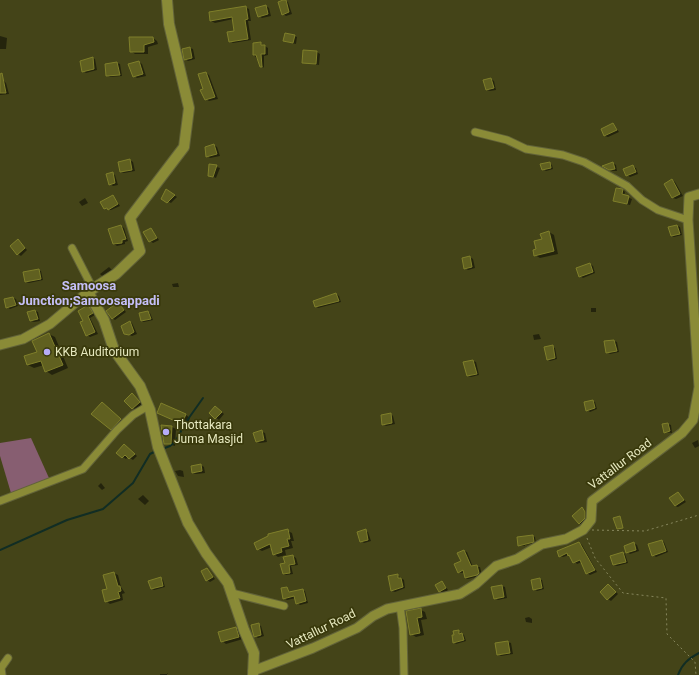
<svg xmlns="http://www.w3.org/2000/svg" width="699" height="675" font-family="Roboto,sans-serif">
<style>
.green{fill:#875e71}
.shadow{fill:#0007}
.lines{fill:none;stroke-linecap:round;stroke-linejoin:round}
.stream{stroke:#112d24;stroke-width:2}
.building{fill:#606020;stroke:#7f7f2a}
.minor-casing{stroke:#626339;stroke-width:9}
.tertiary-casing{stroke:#626339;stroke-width:11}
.secondary-casing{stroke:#626339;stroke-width:12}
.path{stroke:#86865c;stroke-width:1;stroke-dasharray:2 3;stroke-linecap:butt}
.minor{stroke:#8a8b37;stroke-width:7}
.tertiary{stroke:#8a8b37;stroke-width:9}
.secondary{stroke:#8a8b37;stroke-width:10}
.poi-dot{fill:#b6acf8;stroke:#39390b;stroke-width:1.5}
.labels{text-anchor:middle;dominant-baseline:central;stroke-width:3.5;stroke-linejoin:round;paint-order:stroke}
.poi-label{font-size:12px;fill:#e6e8bf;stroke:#39390b;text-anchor:start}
.street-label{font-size:12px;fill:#e6e8bf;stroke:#39390b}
.neighbourhood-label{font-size:13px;font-weight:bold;fill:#c5bff8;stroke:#39390b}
</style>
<rect width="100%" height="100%" fill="#444418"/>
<polygon class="green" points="31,438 49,478 11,493 0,456 0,443"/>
<g class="shadow">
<polygon points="285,0 288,2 292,14 286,16 283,14"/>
<polygon points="266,6 269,8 271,16 262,18 259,16"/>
<polygon points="245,7 249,9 251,21 248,21 251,40 233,43 230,41 235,31 233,19 215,23 211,21 210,13"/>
<polygon points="0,36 7,38 6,49 0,49"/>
<polygon points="294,36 297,37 296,44 284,41"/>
<polygon points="153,38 157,41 158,44 148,47 148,54 135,54 131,51"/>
<polygon points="260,43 268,48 268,55 264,56 264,68 254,55"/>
<polygon points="190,48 193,49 195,59 188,61 185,59"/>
<polygon points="317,52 320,54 319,65 303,62"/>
<polygon points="93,58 95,59 97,70 86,73 83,71"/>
<polygon points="139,62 142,64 146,76 137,78 134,76"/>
<polygon points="117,63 120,64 122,76 110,77 107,75"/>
<polygon points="206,73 209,75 218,99 209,101 206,99 205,89"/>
<polygon points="491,79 494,81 496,90 490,91 487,90 484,81"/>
<polygon points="4,81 6,83 9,94 0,95 0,82"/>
<polygon points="613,124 619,132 608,137 605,136"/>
<polygon points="214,145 217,147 220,156 210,158 207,156"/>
<polygon points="130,160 133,162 135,171 124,173 121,172"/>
<polygon points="549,163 552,165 553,169 546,171 543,169"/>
<polygon points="613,163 616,165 617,171 613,171 604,166"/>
<polygon points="210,165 220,168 216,178 209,175"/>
<polygon points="633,167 636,168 638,174 630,177 627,175"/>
<polygon points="112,173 115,175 118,185 113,186 110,184"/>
<polygon points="672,180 675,182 683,196 676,199 673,198 666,184"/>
<polygon points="166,190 177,197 171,203 163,199"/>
<polygon points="623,190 625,192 624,196 632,199 630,205 615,201"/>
<polygon points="113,196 120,206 111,210 104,208"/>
<polygon points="85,198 88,203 82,206 79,202"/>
<polygon points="121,226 124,228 128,241 125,242 125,244 117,246 114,244"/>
<polygon points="677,226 680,227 682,235 674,237 672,236"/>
<polygon points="151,229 159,240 153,243 150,241"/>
<polygon points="549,232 554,235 558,254 540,258 535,255"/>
<polygon points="18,241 27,250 21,256 18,254"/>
<polygon points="470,257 473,259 475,268 468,270 465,268"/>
<polygon points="590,264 593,266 595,273 583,278 580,276"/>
<polygon points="109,267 113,271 104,277 101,275 100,274"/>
<polygon points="38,270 41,271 43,280 29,283 26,282"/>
<polygon points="178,283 179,287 173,287 172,284"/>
<polygon points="336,294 339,296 341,302 318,308 316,306"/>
<polygon points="13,298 16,299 18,306 10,309 7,307"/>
<polygon points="118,303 126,312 115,320 112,318"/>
<polygon points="88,306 95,315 90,318 98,334 90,337 87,335 85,321"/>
<rect x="591" y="308" width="5" height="4"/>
<polygon points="35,311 38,312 40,321 34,322 31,321 29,313"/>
<polygon points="147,312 150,313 153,320 144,322 141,321"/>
<polygon points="130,322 132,323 137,334 132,336 125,333"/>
<polygon points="49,334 55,337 68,368 52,375 46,371 44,365 34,368 28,365 38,353"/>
<polygon points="539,334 541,339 534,340 533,335"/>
<polygon points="614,341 617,342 619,352 610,354 607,352 605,342"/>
<polygon points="553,347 555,348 557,359 550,361 547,359"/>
<polygon points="473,361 476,362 479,375 471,377 468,376"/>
<polygon points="132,394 142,404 136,410 125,401"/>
<polygon points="593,401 595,402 597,409 590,412 587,410"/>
<polygon points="103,403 123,422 114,430 111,429"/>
<polygon points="218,409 224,414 219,420 210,413"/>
<polygon points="391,414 393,416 395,424 386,426 383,424"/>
<polygon points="163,415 186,415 190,418 187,426"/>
<polygon points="668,424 671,425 672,433 665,432"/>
<polygon points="172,427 176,429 175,446 165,443"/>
<polygon points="262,432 265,433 267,442 260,443 257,442"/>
<polygon points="698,440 699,446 695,448 692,443"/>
<polygon points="127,447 137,456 133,460 128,457 126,459 117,453"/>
<polygon points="201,465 204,467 205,473 196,474 193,473"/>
<polygon points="180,470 183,471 184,477 178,476 175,471"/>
<polygon points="101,483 105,488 102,490 98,486"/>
<polygon points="678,493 686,502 678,507 675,506"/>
<polygon points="143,495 149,501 145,505 138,499"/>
<polygon points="582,509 588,514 586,521 582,525 579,523"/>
<polygon points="288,531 292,533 294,541 291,541 293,548 285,550 286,555 278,557 274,554 272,547 262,551 258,549"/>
<polygon points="365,531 368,532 371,541 364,543 361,541"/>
<polygon points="533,536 535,537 536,543 525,545 525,546 519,545 518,538"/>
<polygon points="662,541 664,542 668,552 656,557 653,555"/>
<polygon points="579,543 582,545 597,572 590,575 587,573 582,562 577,564 569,555 563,557 560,556"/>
<polygon points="634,543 637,545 639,551 630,554 627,552"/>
<polygon points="464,551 467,552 473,567 480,567 482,575 480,576 468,579 465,578 464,572 462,573 459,572"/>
<polygon points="623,553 625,554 628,563 617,566 614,565 611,556"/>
<polygon points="293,556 296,558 298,565 291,566 293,574 286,575 283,574 286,564"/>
<polygon points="207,569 215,579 210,582 207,580"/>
<polygon points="114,573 118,575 121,587 125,593 122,594 123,600 110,604 106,601"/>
<polygon points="397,575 404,580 405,588 395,592 392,591"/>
<polygon points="160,578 163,580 165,587 154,590 151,588"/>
<polygon points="539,579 542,580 544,589 537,591 534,589"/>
<polygon points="442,582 448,590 443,593 440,591"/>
<polygon points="609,585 618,594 611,601 608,599"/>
<polygon points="502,586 505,587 507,598 498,600 495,598"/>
<polygon points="287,588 291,593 302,590 305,591 308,603 300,605 297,603 296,598 287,600 284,598 282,589"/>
<polygon points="421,610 425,612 427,619 421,620 424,635 416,637 411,634 407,612"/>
<polygon points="529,617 532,619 532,623 526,622 525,618"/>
<polygon points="259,625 261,626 264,636 258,638 255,636"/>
<polygon points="236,628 241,631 243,639 226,644 222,641"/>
<polygon points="458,631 464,635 466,641 456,644 454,642 455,635"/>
<polygon points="508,642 511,643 513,654 501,656 498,654"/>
<polygon points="167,673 167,675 160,675 160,674 168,673"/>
</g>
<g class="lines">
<g class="stream">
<polyline points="162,449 170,446 175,442 186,422 203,398"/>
<polyline points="0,550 67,520 103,509 133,483 150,454 156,451"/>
<path d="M 678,675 C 682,664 688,659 699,653"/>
</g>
</g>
<g class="building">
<polygon points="283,0 286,0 289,12 282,15 278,2"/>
<polygon points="266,5 268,14 258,17 255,8"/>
<polygon points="246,6 248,19 245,20 248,39 229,42 227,32 234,31 232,17 210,21 209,12"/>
<polygon points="285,33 295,35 293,43 283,41"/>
<polygon points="129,37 153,37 154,42 144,45 144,52 130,52"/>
<polygon points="261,42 261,45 265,45 265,54 261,54 262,67 260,67 256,55 253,55 253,43"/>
<polygon points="190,47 192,58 184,60 182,49"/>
<polygon points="303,50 317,51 316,64 302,63"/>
<polygon points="93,57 94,69 82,72 80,61"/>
<polygon points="139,61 143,74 133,77 128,64"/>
<polygon points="117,62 120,75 106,76 105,64"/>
<polygon points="206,72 215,97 205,100 200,90 203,89 198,74"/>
<polygon points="2,73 6,93 0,93 0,74"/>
<polygon points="491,78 494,88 486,90 483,80"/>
<polygon points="613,123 617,130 604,136 601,129"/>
<polygon points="214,144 217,154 206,157 205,147"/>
<polygon points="130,159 132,170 120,172 118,162"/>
<polygon points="550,162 551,168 542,170 540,164"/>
<polygon points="613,162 615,169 609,170 602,166"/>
<polygon points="209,164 217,165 213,177 208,176"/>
<polygon points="633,165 636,172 626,176 623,169"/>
<polygon points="113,172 115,183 109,185 106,174"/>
<polygon points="672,179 680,194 672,198 664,184"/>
<polygon points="616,188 623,189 622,194 629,196 627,204 613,201"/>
<polygon points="166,189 175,195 167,203 161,199"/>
<polygon points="113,195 118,204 108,210 107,208 104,209 100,202"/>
<polygon points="121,225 126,239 122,240 122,243 113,244 108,229"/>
<polygon points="677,225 680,234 671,236 668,227"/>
<polygon points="151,228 157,238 149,242 143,232"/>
<polygon points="549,231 554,251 534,256 533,250 536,249 534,241 542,239 540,234"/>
<polygon points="18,239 25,248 17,255 10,246"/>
<polygon points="470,256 472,267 464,269 462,258"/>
<polygon points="590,263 593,272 579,277 576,268"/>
<polygon points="39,269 41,279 25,282 23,272"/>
<polygon points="336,293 339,301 315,307 313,301"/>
<polygon points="13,297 16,305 6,308 4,299"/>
<polygon points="118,302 124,310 112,319 106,311"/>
<polygon points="88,305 93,313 88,316 95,332 86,336 80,322 83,321 78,311"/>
<polygon points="35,310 38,319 30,321 27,312"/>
<polygon points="148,311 151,319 141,321 139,313"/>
<polygon points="130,321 134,332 129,335 124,334 121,326"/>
<polygon points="49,333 63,365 45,372 41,361 27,365 24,356 37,352 32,341"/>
<polygon points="614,340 617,351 606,353 604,341"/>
<polygon points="553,345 555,358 547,360 544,347"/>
<polygon points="473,360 477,374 467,376 463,362"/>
<polygon points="132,393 140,402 132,409 124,401"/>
<polygon points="593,400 595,408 586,411 584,402"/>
<polygon points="102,402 121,419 111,430 91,414"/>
<polygon points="161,403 186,414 182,424 157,413"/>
<polygon points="215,406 222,412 215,419 209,413"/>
<polygon points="391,413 392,423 382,425 381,415"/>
<polygon points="668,423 670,431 664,433 662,424"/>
<polygon points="161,425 172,426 171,444 164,444"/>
<polygon points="262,430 264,440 256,442 253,433"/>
<polygon points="124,444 135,454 129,459 125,455 122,458 116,453"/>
<polygon points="201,464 202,471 192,473 191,466"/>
<polygon points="678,492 684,500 675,506 669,498"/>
<polygon points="582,507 585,512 585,518 579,524 572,516"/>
<polygon points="620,516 623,528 617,529 613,518"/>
<polygon points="288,529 290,539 287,539 289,546 281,548 282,552 273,555 270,544 257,550 254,543 268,536 268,534"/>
<polygon points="366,529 368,540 360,542 357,532"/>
<polygon points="533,535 534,542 518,546 517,537"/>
<polygon points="662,540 666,551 652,556 648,544"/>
<polygon points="579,542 595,570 586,574 580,560 573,563 569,555 568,556 567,553 559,557 557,551"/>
<polygon points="634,542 636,550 626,553 624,546"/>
<polygon points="464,550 471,566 477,565 479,573 477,575 465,578 463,570 458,573 454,564 461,561 457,553"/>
<polygon points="623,552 626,562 613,565 610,556"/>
<polygon points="293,555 295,564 289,565 290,573 283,574 280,564 285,563 283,557"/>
<polygon points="207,568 213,577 206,581 201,571"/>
<polygon points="114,572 118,586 120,586 121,591 118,592 120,598 105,602 102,590 107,589 103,575"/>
<polygon points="398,574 398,578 401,578 403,587 391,591 388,576"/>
<polygon points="161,577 163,586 151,589 148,581"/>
<polygon points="540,578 542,588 533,590 531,580"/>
<polygon points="442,581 446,588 439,592 435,585"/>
<polygon points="608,584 616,592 607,600 600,592"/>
<polygon points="502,585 504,597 494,599 491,587"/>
<polygon points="287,587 289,592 303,589 306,601 296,604 294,596 283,599 281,588"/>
<polygon points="421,608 422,617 417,618 420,633 410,635 406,611"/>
<polygon points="259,623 261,635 254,637 251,625"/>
<polygon points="236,627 239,637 221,642 218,632"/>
<polygon points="459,630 459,634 462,633 464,640 453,643 452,635 454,635 453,631"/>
<polygon points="508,641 510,653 497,655 495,643"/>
</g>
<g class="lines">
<defs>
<g id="minor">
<polyline points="475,132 507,140 526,149 563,155 584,162 627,186 642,200 658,210 688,220"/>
<polyline points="72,248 91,285 88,292"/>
<polyline points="0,501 83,469 117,430 133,415 148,406"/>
<polyline points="232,593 284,606"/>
<polyline points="400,606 403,628 404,675"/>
<polyline points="2,675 1,668 8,658"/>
</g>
<g id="tertiary">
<polyline points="0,345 23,339 50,324 88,292"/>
<polyline points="253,671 313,648 357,628 373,616 387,609 460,594 476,584 496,566 517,559 542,544 566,539 583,530 591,520 592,501 682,433 693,420 699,387 688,220 689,197 699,194"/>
</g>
<polyline id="secondary" points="167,0 169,24 189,108 184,147 130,218 140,251 116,274 88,292 104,320 114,350 140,386 150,410 158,447 188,523 206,553 228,583 244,630 254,653 253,675"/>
</defs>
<use href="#minor" class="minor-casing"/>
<use href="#tertiary" class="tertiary-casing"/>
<use href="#secondary" class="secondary-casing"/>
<g class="path">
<polyline points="592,530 645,531 699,515"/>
<polyline points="587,538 595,558 623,593 666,598 667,634 695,662 696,675"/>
</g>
<use href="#minor" class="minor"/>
<use href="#tertiary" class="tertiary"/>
<use href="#secondary" class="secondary"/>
</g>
<g class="poi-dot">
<circle cx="47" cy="352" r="4"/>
<circle cx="166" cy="432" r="4"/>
</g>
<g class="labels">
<g class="poi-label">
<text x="55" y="352">KKB Auditorium</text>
<text x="174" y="425">Thottakara<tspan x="174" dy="14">Juma Masjid</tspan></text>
</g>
<g class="street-label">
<text transform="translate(620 464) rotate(-37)">Vattallur Road</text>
<text transform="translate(321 629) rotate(-26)">Vattallur Road</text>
</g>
<g class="neighbourhood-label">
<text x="89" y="285">Samoosa<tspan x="89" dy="15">Junction;Samoosappadi</tspan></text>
</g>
</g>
</svg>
